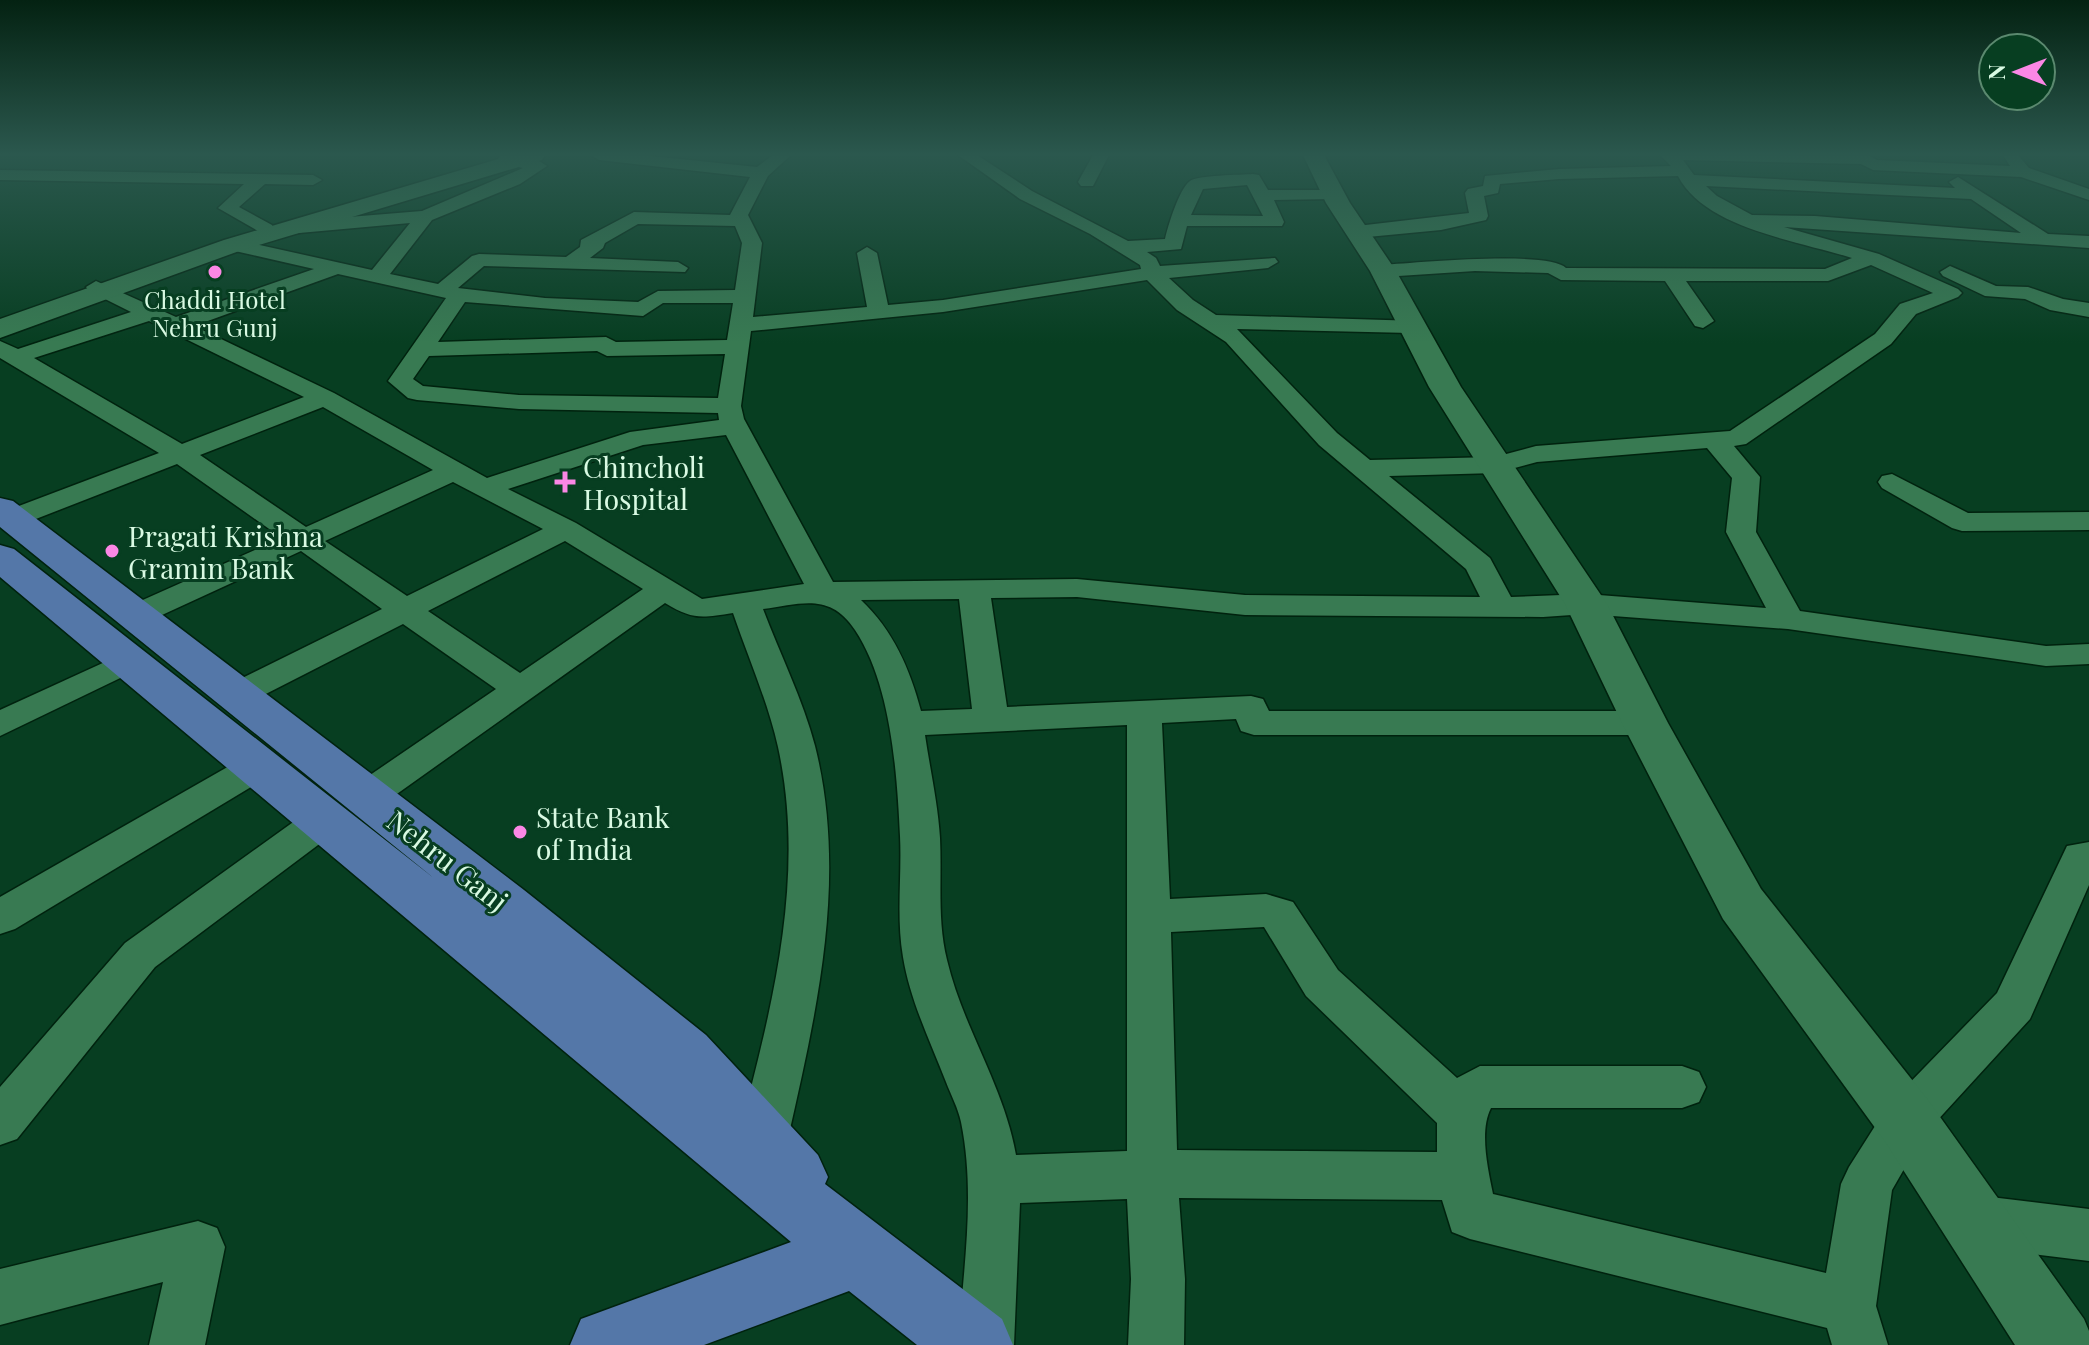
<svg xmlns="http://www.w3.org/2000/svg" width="2089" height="1345" font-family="'Playfair Display',serif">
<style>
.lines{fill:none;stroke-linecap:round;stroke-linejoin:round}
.minor-casing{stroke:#00220e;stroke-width:3}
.secondary-casing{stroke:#00220e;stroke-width:3}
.primary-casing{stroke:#00220e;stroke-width:3}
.minor{fill:#387a52;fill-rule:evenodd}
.secondary{fill:#387a52;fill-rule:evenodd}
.primary{fill:#5477a8;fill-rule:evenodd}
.poi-dot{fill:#fb87e5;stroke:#073e21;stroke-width:3}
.labels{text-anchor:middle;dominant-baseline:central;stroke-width:6;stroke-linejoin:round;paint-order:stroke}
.far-poi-label{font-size:24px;fill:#d9fae3;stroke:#073e21}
.poi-label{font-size:28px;fill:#d9fae3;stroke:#073e21;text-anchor:start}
.street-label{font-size:28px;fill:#d9fae3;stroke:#073e21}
</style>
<rect width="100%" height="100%" fill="#073e21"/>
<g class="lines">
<defs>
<g id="minor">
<path d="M 500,155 L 539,161 L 547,166 L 520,184 L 432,220 L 390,274 L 438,284 L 472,256 L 479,254 L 566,257 L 580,247 L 581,240 L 634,212 L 730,215 L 750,177 L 599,160 L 591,155 L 641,155 L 757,167 L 773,155 L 791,155 L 768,176 L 748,215 L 762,243 L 753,317 L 867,307 L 857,253 L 867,247 L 877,253 L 888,305 L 943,300 L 1141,269 L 1140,265 L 1090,234 L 1020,199 L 958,155 L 977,155 L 1032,191 L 1128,241 L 1165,239 C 1168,226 1179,189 1190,181 C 1197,175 1241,175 1253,174 L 1259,175 L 1268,190 L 1339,190 L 1342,194 L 1333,199 L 1274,200 L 1284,222 L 1282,226 L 1187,226 L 1181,249 L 1147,252 L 1156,258 L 1160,266 L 1275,258 L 1278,262 L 1268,268 L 1169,278 L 1193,300 L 1216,315 L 1419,321 L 1422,326 L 1411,333 L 1237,329 L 1337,433 L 1370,460 L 1495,457 L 1536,446 L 1730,431 L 1875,334 L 1900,304 L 1933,293 L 1871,265 L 1828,281 L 1686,281 L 1714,321 L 1703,328 L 1695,326 L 1665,281 L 1561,280 L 1548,273 L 1475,271 L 1383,277 L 1373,271 L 1383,265 C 1414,263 1548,250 1566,268 L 1825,269 L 1852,258 C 1800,241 1705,229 1678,176 L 1559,179 L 1500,184 L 1498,193 L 1484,196 L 1488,216 L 1486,220 L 1441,230 L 1357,238 L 1347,232 L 1357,226 L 1469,213 L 1465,193 L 1468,189 L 1483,186 L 1485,176 L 1559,169 L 1671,166 L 1660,155 L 1868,155 L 1877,160 L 2010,166 L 2003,155 L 2018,155 L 2029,168 L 2089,189 L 2089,200 L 2021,177 L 1873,170 L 1861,164 L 1683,160 L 1694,175 L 1955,188 L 1949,182 L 1958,177 L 2048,234 L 2089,236 L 2089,248 L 1784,227 L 1879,254 L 1958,289 L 1962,293 L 1958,297 L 1916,314 L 1891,344 L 1746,444 L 1734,446 L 1760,477 L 1756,532 L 1800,611 L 2046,646 L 2089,644 L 2089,664 L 2046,666 L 1788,629 L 1586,614 L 1543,617 L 1245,615 L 1077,597 L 991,598 L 1007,707 L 1251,696 L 1263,699 L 1269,711 L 1645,711 L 1658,715 L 1663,723 L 1658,731 L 1645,735 L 1254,735 L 1241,731 L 1236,719 L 1162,723 L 1170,899 L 1266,894 L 1293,902 L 1338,970 L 1457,1078 L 1480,1066 L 1682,1066 L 1699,1072 L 1706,1087 L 1699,1102 L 1682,1108 L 1491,1108 C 1479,1131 1488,1169 1493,1194 L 1826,1273 L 1841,1184 L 1849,1167 L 1889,1104 L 1997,993 L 2067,846 L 2089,842 L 2089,885 L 2030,1019 L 1923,1136 L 1892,1190 L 1876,1306 L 1888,1345 L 1832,1345 L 1827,1328 L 1470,1239 L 1452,1232 L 1442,1200 L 1179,1198 L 1185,1279 L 1184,1345 L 1128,1345 L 1131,1279 L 1127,1199 L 1020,1203 L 1014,1345 L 958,1345 C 963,1271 976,1195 961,1122 C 958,1108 951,1095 946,1082 C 930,1041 910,1000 903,957 C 896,916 902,876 900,836 C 897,772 891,684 855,630 C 830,592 801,604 763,609 C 780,654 803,700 815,746 C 848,877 817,1010 788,1138 L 781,1154 L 763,1161 L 745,1154 L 738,1138 C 771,1011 807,879 778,747 C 768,702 748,657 733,613 C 701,618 693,620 665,603 L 380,806 L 367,809 L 354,806 L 348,796 L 354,786 L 496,689 L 403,624 L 250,702 L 238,705 L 226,702 L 221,694 L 226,686 L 382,609 L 301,551 L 149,621 L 138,624 L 127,621 L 122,614 L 127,607 L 282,538 L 177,464 L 23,524 L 13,527 L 3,524 L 0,516 L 3,512 L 159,453 L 0,358 L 0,341 L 18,349 L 131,312 L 89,291 L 86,287 L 96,281 L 176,317 L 314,269 L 226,249 L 223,245 L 233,239 L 372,270 L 410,223 L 288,234 L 279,228 L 288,222 L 422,211 L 523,168 L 500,163 L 498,159 ZM 1247,185 L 1263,216 L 1191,215 L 1203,189 ZM 1706,186 L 1971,199 L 2021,233 L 1815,216 L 1752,215 L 1717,196 ZM 638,224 L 735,226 L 742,243 L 735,290 L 658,291 L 638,302 L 545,298 L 458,288 L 484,266 L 685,272 L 688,268 L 678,262 L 590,258 L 603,248 L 605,243 ZM 338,274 L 446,298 L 388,381 L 408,398 L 417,400 L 519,409 L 718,413 L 719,420 L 630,432 L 487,478 L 334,393 L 194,326 ZM 1147,280 L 1177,310 L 1226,342 L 1319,445 L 1466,569 L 1480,597 L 1245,595 L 1077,579 L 833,582 L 744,419 L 741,406 L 751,331 L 943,312 ZM 465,302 L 643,316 L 663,303 L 733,303 L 727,340 L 616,342 L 606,337 L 438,342 ZM 149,321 L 304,397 L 182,444 L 34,358 ZM 597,351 L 607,356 L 725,354 L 718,398 L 519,395 L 423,386 L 413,379 L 429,356 ZM 323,407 L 433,470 L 306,527 L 200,455 ZM 726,435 L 804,584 L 702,599 L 576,523 L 508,489 L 643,445 ZM 1707,448 L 1732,478 L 1726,532 L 1766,608 L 1586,594 L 1511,597 L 1490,558 L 1389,476 L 1496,473 L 1537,462 ZM 453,482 L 543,529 L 407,596 L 325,541 ZM 565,541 L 643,589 L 520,673 L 428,611 ZM 959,599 L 972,709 L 921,711 C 910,669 893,630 861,600 ZM 1127,725 L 1127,1151 L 1016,1155 C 1004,1086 963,1028 947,960 C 937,920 942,879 940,838 C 938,804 930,769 925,735 ZM 1264,927 L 1306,996 L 1437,1123 L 1437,1152 L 1177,1150 L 1171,932 Z"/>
<polygon points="1093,155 1109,155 1093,186 1081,186 1078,182"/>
<polygon points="0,170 313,175 322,180 313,185 265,184 239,207 272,225 274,229 265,235 218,208 244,184 0,180"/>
<polygon points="1950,266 1996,286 2028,287 2063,299 2089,303 2089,317 2050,310 2025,299 1985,296 1943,276 1940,272"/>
<polygon points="1892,474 1968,513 2089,512 2089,530 1962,531 1952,528 1882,488 1878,482 1882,476"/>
<polygon points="129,651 141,654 146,661 141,668 0,736 0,710"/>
<polygon points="258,753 271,757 277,766 271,775 15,929 0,934 0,897 245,757"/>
<polygon points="324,806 338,810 343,820 338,830 155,967 17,1139 0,1145 0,1087 125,943 310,810"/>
<polygon points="1974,1195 2089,1209 2089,1261 1974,1247 1955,1239 1948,1221 1955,1203"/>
<polygon points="198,1221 217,1228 225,1247 205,1345 149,1345 163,1282 0,1325 0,1269"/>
</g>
<g id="secondary">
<polygon points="512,155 545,155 542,160 242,250 0,338 0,319 224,240"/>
<polygon points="1303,155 1324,155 1350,203 1396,271 1461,387 1607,604 1668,723 1761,889 1928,1100 2084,1319 2089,1331 2089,1345 2015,1345 1884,1140 1723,919 1622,723 1565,604 1429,387 1370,271 1326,203"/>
</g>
<polygon id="primary" points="0,498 13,501 524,890 706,1035 818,1155 828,1177 825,1184 1002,1319 1013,1345 917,1345 849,1291 704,1345 570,1345 581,1319 791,1242 0,577 0,545 14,549 435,879 0,527"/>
</defs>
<use href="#minor" class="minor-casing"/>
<use href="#secondary" class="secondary-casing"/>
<use href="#primary" class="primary-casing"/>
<use href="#minor" class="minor"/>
<use href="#secondary" class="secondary"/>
<use href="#primary" class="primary"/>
</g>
<linearGradient id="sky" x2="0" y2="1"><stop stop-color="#042212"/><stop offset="0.45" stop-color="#2b584e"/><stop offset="1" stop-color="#2b584e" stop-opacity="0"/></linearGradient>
<rect width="2089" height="343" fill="url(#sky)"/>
<g class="poi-dot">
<circle cx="215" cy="272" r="8"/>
<path d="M561 470h8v8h8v8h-8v8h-8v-8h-8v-8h8z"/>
<circle cx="112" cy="551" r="8"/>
<circle cx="520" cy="832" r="8"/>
</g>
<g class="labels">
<g class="far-poi-label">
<text x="215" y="299">Chaddi Hotel<tspan x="215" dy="28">Nehru Gunj</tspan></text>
</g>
<g class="poi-label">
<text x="583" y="466">Chincholi<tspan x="583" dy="32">Hospital</tspan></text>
<text x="128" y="535">Pragati Krishna<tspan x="128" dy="32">Gramin Bank</tspan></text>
<text x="536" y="816">State Bank<tspan x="536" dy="32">of India</tspan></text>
</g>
<g class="street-label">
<text transform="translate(448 860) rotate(38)">Nehru Ganj</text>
</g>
</g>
<g transform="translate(2017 72) rotate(270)"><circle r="38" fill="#073e21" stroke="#5b896f" stroke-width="2"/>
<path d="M0-6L14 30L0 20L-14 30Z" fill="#fb87e5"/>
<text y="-12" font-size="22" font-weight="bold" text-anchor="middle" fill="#d9fae3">N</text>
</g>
</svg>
